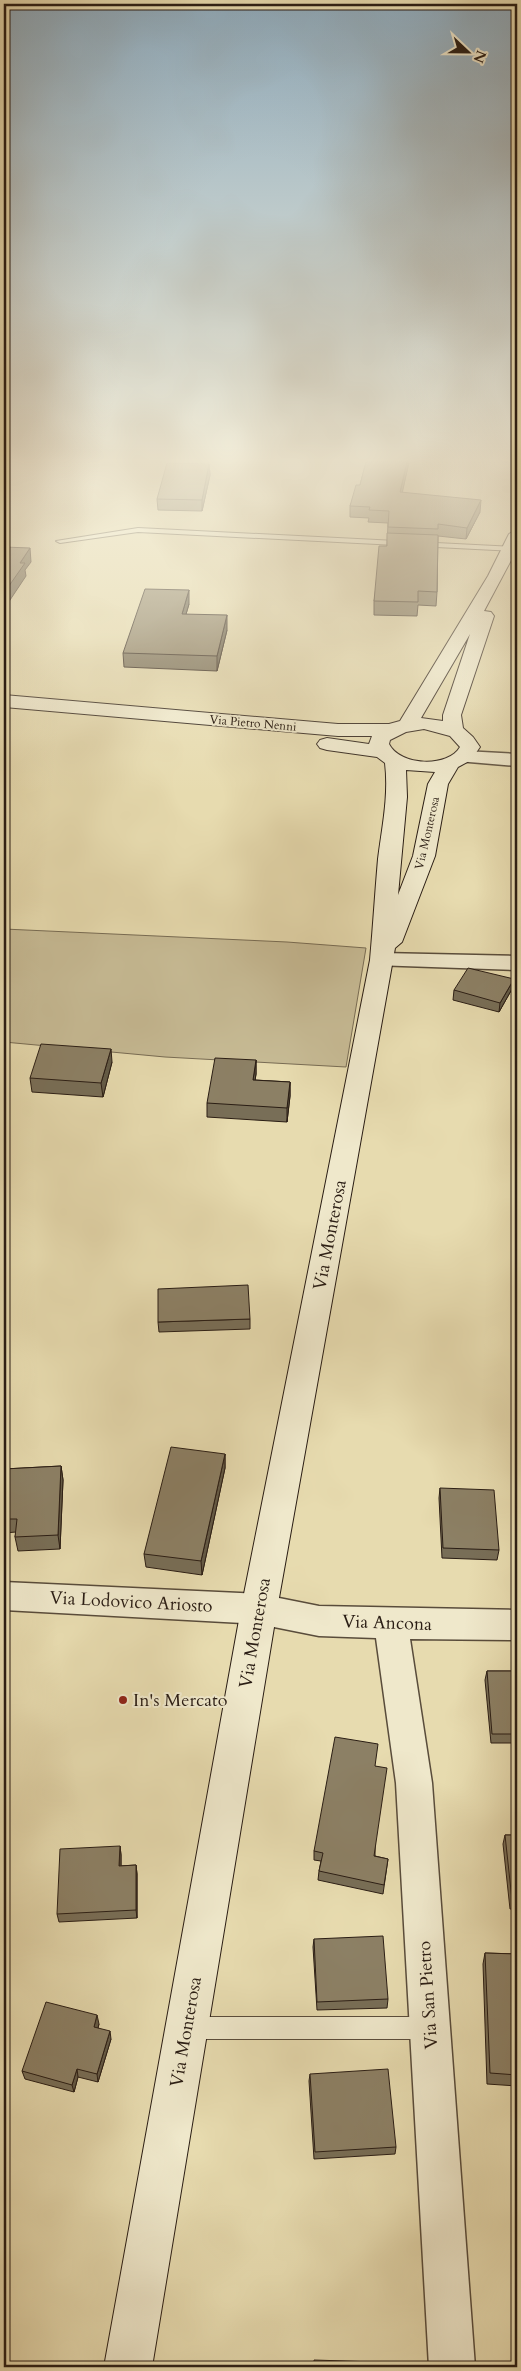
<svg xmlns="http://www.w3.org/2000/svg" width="521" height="2371" font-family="Cardo,serif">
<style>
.green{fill:#c7bb95;stroke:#786c54}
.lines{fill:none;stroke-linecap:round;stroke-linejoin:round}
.service-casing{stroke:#594c3b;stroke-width:2}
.minor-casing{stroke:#594c3b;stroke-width:3}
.secondary-casing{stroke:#2a1d14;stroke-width:2}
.service{fill:#efe8cb;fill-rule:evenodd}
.minor{fill:#efe8cb;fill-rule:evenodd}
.secondary{fill:#efe8cb;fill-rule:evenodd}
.wall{fill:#786e57;stroke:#2a1d14}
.shaded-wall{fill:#625a47;stroke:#2a1d14}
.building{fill:#8c8065;stroke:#2a1d14}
.poi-dot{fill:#8f2418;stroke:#efe8cb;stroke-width:2}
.labels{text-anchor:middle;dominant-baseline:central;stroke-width:4;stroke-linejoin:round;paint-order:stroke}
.far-street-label{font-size:12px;fill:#2a1d14;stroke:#efe8cb}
.near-street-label{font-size:18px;fill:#2a1d14;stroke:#efe8cb}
.near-poi-label{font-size:18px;fill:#2a1d14;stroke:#efe8cb;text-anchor:start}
</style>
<rect width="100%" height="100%" fill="#e7dbaf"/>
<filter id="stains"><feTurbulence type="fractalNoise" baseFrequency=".004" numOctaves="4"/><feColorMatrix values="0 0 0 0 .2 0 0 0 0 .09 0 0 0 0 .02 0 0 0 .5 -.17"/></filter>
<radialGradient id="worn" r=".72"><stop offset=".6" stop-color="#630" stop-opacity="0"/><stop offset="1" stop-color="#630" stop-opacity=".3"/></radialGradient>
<polygon class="green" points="4,929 287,942 366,948 346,1067 165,1057 4,1042"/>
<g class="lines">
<defs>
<g id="service">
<polygon points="138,528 517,547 517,551 138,532 60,543 56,541"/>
<polygon points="190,2017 429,2017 437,2020 440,2028 437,2036 429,2039 190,2039 182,2036 179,2028 182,2020"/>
</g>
<g id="minor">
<polygon points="464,751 517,754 517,766 457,761 455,757 457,753"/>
<polygon points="382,953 517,956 517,970 374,965 371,960 374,955"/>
<polygon points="4,1582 259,1594 319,1606 517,1610 517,1640 410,1639 432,1783 475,2367 429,2367 396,1783 376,1638 319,1636 259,1624 4,1610"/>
</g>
<path id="secondary" d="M 517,529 L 517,549 L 484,611 L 491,612 L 494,616 L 461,715 L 463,728 L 473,737 L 480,747 L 471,760 L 458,767 L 448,784 L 435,856 L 402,942 L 395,948 L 277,1609 L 152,2367 L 104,2367 L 241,1609 L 370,960 C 373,927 375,893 378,859 C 382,827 389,796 385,763 L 377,757 L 327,750 L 320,748 L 317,744 L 320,740 L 327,738 L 369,744 L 372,736 L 338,736 L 4,707 L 4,695 L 338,724 L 389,724 L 400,721 L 488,576 L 509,534 ZM 470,634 L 443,715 L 443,721 L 421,718 ZM 424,729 L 450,736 L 460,747 C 448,768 400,766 389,744 L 390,740 L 406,732 ZM 406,770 L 435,772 L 428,784 L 413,856 L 398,895 L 407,797 Z"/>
</defs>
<use href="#service" class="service-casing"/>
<use href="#minor" class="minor-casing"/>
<use href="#secondary" class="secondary-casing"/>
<use href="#service" class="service"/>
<use href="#minor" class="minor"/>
<use href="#secondary" class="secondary"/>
</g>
<g class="wall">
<polygon points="366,462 409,462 402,492 480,512 466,539 438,536 437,592 436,606 418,605 417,616 374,615 374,601 387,546 388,523 368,522 369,518 350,517 350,506 360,485"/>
<polygon points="209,464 210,475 202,511 158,510 157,499"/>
<polygon points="189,604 186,614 227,630 217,671 124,667 123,653"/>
<polygon points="517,923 517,937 516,932"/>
<polygon points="514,979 512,989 499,1012 453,1000 454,990"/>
<polygon points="256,1060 256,1074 255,1080 290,1082 290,1096 287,1122 207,1117 207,1103"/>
<polygon points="112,1062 103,1097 32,1092 30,1078"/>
<polygon points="250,1319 250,1329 159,1332 158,1322"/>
<polygon points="225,1454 225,1468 202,1575 146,1567 144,1554"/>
<polygon points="61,1466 63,1480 60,1549 18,1551 15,1537 16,1532 4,1533 4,1469"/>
<polygon points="440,1488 499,1550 497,1560 442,1558 439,1498"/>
<polygon points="487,1671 517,1671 517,1743 491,1743 485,1680"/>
<polygon points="376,1766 375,1856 388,1859 383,1894 318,1880 319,1871 321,1861 314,1860 314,1851"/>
<polygon points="505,1835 517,1835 517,1909 510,1909 503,1844"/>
<polygon points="120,1846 121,1855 121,1866 136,1865 137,1874 137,1918 59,1922 57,1914"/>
<polygon points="314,1939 388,1999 387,2008 317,2010 313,1947"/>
<polygon points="485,1953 517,1954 517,2086 487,2084 483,1964"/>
<polygon points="99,2024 98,2028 111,2039 98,2082 78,2077 74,2092 25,2079 22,2071"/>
<polygon points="310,2074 396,2147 395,2154 314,2159 309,2081"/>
</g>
<g class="shaded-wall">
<polygon points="407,462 409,462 400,503 400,492"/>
<polygon points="209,464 210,475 202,511 202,500"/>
<polygon points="481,500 480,512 466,539 467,528"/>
<polygon points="30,548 31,562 25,570 26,576 4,609 4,593 20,563"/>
<polygon points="189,590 189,604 182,628 182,614"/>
<polygon points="227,615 227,630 217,671 217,656"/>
<polygon points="514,979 512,989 499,1012 500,1003"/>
<polygon points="111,1049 112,1062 103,1097 101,1083"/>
<polygon points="256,1060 256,1074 253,1094 253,1080"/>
<polygon points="290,1082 290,1096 287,1122 287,1108"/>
<polygon points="225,1454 225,1468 202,1575 201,1561"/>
<polygon points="61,1466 63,1480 60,1549 58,1535"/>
<polygon points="120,1846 121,1855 121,1875 119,1866"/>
<polygon points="136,1865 137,1874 137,1918 136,1910"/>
<polygon points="97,2015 99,2024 96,2035 94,2027"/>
<polygon points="110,2031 111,2039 98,2082 97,2074"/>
<polygon points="77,2069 78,2077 74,2092 72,2085"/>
</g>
<g class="building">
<polygon points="366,462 407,462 400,492 481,500 467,528 438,524 438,529 388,527 389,511 369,510 370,507 350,506 356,485 360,485"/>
<polygon points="167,463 209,464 202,500 157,499"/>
<polygon points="387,533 438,535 437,592 418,591 418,602 374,601 379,546 387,546"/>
<polygon points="4,547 30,548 20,563 25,563 4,593"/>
<polygon points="145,589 189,590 182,614 227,615 217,656 123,653"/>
<polygon points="468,968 514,979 500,1003 454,990"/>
<polygon points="41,1044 111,1049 101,1083 30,1078"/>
<polygon points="215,1058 256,1060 253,1080 290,1082 287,1108 207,1103"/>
<polygon points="248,1285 250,1319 158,1322 158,1289"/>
<polygon points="171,1447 225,1454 201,1561 144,1554"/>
<polygon points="61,1466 58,1535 15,1537 17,1519 4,1519 4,1469"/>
<polygon points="440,1488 494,1490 499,1550 443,1548"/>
<polygon points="487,1671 517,1671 517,1734 492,1734"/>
<polygon points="335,1737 378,1744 375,1766 387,1768 374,1856 388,1859 384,1885 319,1871 323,1853 314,1851"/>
<polygon points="505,1835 517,1835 517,1900 512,1900"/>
<polygon points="120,1846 119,1866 136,1865 136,1910 57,1914 60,1849"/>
<polygon points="383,1936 388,1999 317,2002 314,1939"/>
<polygon points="485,1953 517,1954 517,2075 490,2073"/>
<polygon points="46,2002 97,2015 94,2027 110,2031 97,2074 77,2069 72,2085 22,2071"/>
<polygon points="388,2069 396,2147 315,2152 310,2074"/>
<polygon points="314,2360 407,2363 407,2367 314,2367"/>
</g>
<linearGradient id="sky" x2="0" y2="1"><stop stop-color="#8eaabc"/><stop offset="0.58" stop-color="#f4efdb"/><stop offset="1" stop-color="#f4efdb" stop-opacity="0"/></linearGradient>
<rect width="521" height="794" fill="url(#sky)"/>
<circle class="poi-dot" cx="123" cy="1700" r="5"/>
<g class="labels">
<g class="far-street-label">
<text transform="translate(253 723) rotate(5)">Via Pietro Nenni</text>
<text transform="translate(427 833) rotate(-77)">Via Monterosa</text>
</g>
<g class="near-street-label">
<text transform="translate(330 1235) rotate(-79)">Via Monterosa</text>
<text transform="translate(131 1602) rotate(3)">Via Lodovico Ariosto</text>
<text transform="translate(387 1623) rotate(2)">Via Ancona</text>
<text transform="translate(255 1633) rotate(-80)">Via Monterosa</text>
<text transform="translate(428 1995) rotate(-94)">Via San Pietro</text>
<text transform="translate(186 2032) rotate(-80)">Via Monterosa</text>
</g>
<g class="near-poi-label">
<text x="133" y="1700">In's Mercato</text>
</g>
</g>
<rect width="521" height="2371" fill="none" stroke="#e7dbaf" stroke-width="20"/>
<rect x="5" y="5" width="511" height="2361" fill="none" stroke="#2a1d14" stroke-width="2.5"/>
<rect x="10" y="10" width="501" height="2351" fill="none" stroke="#2a1d14"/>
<g transform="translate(468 52) rotate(112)" stroke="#efe8cb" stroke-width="4" paint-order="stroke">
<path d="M0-4L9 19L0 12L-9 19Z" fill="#2a1d14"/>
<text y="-8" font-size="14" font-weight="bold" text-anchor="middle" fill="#2a1d14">N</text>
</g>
<rect width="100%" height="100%" filter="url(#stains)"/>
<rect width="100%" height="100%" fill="url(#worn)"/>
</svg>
